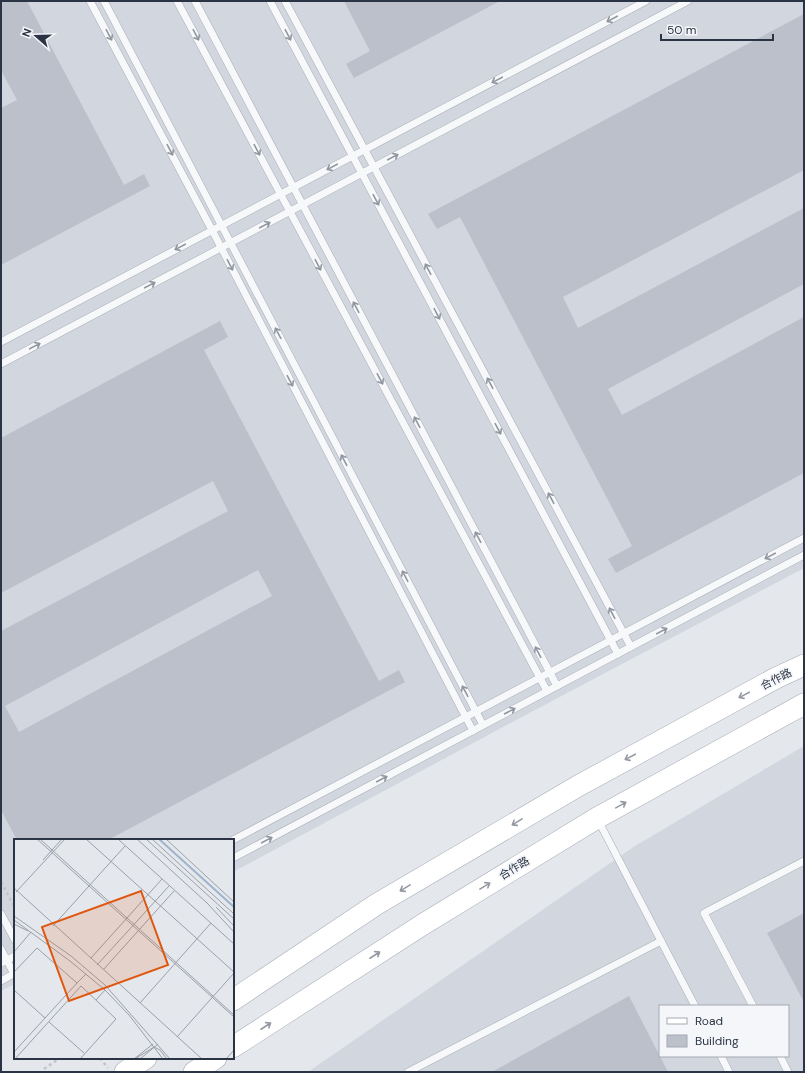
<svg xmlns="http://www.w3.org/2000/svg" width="805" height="1073" font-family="'DM Sans','Noto Sans SC',sans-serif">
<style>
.built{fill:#d2d6de;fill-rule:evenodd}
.building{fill:#bbc0ca;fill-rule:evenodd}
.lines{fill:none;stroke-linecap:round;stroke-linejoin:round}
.service-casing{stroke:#a9aeb7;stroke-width:8}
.secondary-casing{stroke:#a9aeb7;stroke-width:22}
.path{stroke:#c2c5cb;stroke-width:2.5;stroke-dasharray:3 3;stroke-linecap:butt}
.service{stroke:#f7f8fa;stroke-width:7}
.secondary{stroke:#fff;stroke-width:21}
.oneway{stroke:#9196a0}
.oneway2{stroke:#959aa2}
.labels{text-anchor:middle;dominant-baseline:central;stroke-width:3.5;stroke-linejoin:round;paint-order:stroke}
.street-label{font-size:11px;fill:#2b3445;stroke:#f4f6f9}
.inset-river{fill:none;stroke:#9fb4cc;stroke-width:2}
.inset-road{fill:none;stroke:#9a9fa9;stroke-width:1}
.view{fill:#df570f;fill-opacity:0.15;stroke:#df570f;stroke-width:2}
.inset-edge{fill:none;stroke:#2b3445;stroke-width:2}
</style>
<rect width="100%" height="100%" fill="#e4e7ec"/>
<g class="built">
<polygon points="1,1 804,1 804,568 518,719 233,872 233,840 15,840 15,984 1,991"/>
<path d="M 804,746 L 804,1072 L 308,1072 L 635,846 ZM 660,1006 L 788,1006 L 788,1056 L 660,1056 Z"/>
</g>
<g class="building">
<polygon points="1,1 27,1 124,185 144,174 150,186 1,265 1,108 17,100 1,70"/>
<polygon points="344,1 500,1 354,78 346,64 370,51"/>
<polygon points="804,14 804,170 563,297 578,328 804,208 804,284 608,389 622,415 804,317 804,473 616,573 608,559 632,546 460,217 437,229 428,214"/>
<path d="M 220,321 L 228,337 L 204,350 L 379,681 L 399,670 L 405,682 L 108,840 L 17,840 L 1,810 L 1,631 L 228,511 L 213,481 L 1,593 L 1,438 ZM 258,570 L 272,596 L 19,732 L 5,706 Z"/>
<polygon points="804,913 804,1002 767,933"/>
<polygon points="629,996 668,1072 492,1072"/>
</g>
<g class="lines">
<defs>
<g id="service">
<polyline points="90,1 212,230 473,731"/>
<polyline points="104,1 483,725"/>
<polyline points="177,1 547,691"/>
<polyline points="195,1 557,686"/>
<polyline points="270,1 618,654"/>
<polyline points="285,1 631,647"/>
<polyline points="1,342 646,1"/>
<polyline points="1,364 688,1"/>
<polyline points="598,820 661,941"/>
<polyline points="233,840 804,538"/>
<polyline points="233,858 804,555"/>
<polyline points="1,914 15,940"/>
<polyline points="1,949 14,974"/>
<polyline points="1,963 15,956"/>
<polyline points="1,981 15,973"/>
<polyline points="753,1006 704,913 804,861"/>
<polyline points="721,1056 729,1072"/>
<polyline points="780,1056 788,1072"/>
<polyline points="408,1072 661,941 695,1006"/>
</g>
<g id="secondary">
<polyline points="233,1000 377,904 578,786 776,678 804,665"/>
<polyline points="233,1047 422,925 597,818 804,704"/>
<polyline points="125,1072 146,1058"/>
<polyline points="194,1072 216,1058"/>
</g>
</defs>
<use href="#service" class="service-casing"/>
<use href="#secondary" class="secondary-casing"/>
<g class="path">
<polyline points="1,882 15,908"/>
<polyline points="100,1058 108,1068"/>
<polyline points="44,1069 60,1058"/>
</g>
<use href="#service" class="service"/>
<use href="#secondary" class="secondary"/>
</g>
<defs><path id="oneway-shaft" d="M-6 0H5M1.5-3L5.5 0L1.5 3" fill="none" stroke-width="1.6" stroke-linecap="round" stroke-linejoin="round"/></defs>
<g class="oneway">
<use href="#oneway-shaft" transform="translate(612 19) rotate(152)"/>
<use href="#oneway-shaft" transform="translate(109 35) rotate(62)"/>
<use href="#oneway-shaft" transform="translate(196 35) rotate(62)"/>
<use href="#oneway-shaft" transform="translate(288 35) rotate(62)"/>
<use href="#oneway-shaft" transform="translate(497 80) rotate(152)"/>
<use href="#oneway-shaft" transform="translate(170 150) rotate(62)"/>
<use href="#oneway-shaft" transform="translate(257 150) rotate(62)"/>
<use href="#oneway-shaft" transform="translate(393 157) rotate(-28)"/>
<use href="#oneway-shaft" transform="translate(332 167) rotate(152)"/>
<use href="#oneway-shaft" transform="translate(376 200) rotate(62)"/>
<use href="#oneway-shaft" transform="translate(265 225) rotate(-28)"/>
<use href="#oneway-shaft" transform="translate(180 247) rotate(152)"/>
<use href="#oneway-shaft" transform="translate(230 265) rotate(62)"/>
<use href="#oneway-shaft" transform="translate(318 265) rotate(62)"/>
<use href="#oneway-shaft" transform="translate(428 269) rotate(-118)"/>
<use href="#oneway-shaft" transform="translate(150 285) rotate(-28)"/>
<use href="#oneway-shaft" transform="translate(356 307) rotate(-118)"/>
<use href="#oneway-shaft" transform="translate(437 314) rotate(62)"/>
<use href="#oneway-shaft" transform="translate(278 333) rotate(-118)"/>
<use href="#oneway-shaft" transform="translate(35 346) rotate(-28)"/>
<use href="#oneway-shaft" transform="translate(380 379) rotate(62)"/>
<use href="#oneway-shaft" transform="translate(290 381) rotate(62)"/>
<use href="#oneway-shaft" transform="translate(490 383) rotate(-118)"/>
<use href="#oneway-shaft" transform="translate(417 422) rotate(-118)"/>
<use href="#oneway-shaft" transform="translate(498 429) rotate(62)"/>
<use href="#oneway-shaft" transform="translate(344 460) rotate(-118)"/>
<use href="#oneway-shaft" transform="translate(551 498) rotate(-118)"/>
<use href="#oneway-shaft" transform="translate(478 537) rotate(-118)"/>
<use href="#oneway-shaft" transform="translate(770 556) rotate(152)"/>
<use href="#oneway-shaft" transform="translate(405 576) rotate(-118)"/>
<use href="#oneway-shaft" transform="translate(612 613) rotate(-118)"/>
<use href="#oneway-shaft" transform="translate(662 631) rotate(-28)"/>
<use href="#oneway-shaft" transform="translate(538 652) rotate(-118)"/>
<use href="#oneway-shaft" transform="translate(465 691) rotate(-118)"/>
<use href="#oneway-shaft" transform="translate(510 711) rotate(-28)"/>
<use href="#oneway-shaft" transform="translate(382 779) rotate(-28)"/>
<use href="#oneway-shaft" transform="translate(267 840) rotate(-28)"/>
</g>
<g class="oneway2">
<use href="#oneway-shaft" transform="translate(744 695) rotate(152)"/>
<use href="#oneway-shaft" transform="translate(630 757) rotate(152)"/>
<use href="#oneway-shaft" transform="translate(621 805) rotate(-29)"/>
<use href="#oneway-shaft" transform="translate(517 822) rotate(149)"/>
<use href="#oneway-shaft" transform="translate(485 886) rotate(-31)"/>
<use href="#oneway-shaft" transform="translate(405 888) rotate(149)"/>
<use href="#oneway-shaft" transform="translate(375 955) rotate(-33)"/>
<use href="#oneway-shaft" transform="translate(266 1026) rotate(-33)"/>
</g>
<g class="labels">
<g class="street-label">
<text transform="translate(776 679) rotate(-27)">合作路</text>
<text transform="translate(514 868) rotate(-31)">合作路</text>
</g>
</g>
<g transform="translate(14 839)">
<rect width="220" height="220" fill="#e4e7ec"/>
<path class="inset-river" d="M 145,0 L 220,68"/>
<path class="inset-road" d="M 23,0 L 220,178M 26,0 L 220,176M 72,0 L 220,133M 104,0 L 220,105M 123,0 L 193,64 L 220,93M 132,0 L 220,80M 138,0 L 220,75M 152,0 L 220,63M 29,21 L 48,0M 0,49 L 188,220M 2,53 L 51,0M 202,68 L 220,87M 0,77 L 57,117 L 91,146 L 156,220M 0,81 L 56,122 L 91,151 L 115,176 L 149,220M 0,85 L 14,92M 39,87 L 111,7M 0,113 L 17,93M 77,119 L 148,40M 83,126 L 155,47M 89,131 L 160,52M 0,133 L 23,109 L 63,144 L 0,213M 63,144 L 72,135M 0,151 L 31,179M 82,161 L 91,151M 126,164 L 197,84M 35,183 L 70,214M 163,198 L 220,134M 1,220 L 67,147 L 102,180 L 66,220M 120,220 L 139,205M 121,220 L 140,208 L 146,211 L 153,220M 126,220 L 144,205M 212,220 L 220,211"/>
<path class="view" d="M 127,52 L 154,126 L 55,162 L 28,88 Z"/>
<rect width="220" height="220" class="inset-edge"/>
</g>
<rect width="805" height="1073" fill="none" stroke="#2b3445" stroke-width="4"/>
<rect x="659" y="1005" width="130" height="52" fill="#f4f6f9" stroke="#a4a8b1"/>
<rect x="667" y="1018" width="20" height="6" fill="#ffffff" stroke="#a4a8b1"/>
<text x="695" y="1025" font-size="12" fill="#2b3445">Road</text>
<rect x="667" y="1035" width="20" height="12" fill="#bbc0ca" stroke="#a4a8b1"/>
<text x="695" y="1045" font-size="12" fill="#2b3445">Building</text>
<g transform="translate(36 36) rotate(290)" stroke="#f4f6f9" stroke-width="3" paint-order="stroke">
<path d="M0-3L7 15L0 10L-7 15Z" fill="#2b3445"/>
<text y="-6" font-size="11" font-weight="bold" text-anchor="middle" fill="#2b3445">N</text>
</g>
<path d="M661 34v6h112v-6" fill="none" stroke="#2b3445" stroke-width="2"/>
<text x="667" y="34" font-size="12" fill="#2b3445" stroke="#f4f6f9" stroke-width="3" paint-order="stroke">50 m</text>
</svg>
